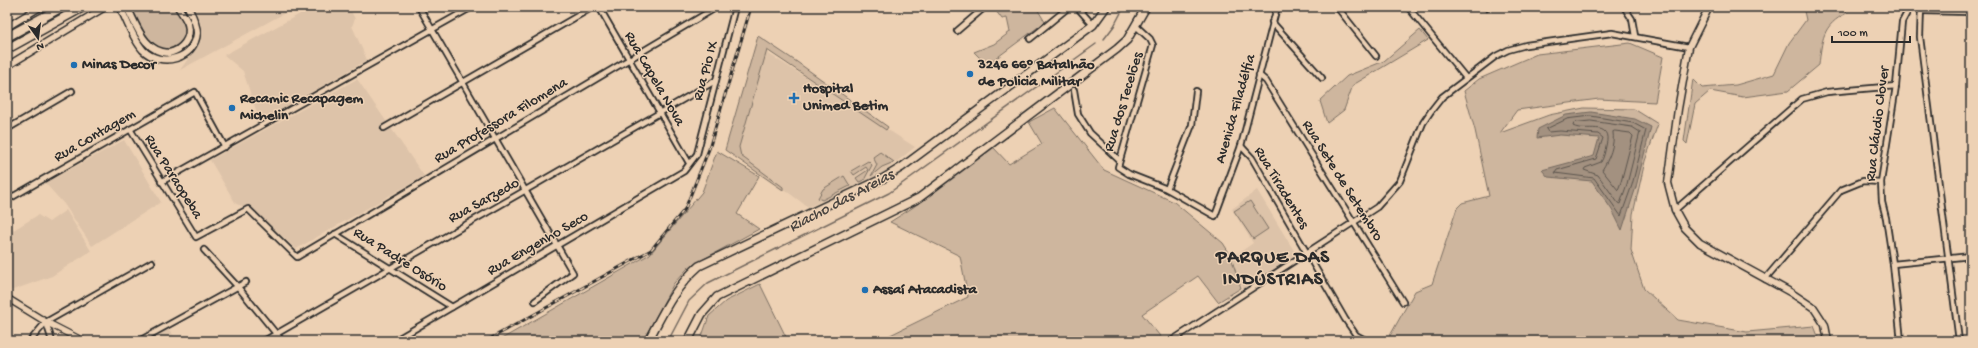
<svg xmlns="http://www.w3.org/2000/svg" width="1978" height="348" font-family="'Gochi Hand',sans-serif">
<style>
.built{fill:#ddc3a9}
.green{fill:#ceb69e;stroke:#7c7064}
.water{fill:#a39180;stroke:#73685e}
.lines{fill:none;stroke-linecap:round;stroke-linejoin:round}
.shore{stroke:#5b544d;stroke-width:1}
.stream{stroke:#73685e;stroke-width:1.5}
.minor-casing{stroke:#2b2b2b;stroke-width:8}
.tertiary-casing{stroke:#2b2b2b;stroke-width:8}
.secondary-casing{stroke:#2b2b2b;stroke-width:9}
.primary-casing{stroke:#2b2b2b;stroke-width:10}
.motorway-casing{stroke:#2b2b2b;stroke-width:11}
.minor{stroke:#edd1b4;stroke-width:4.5}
.tertiary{stroke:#edd1b4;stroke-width:5.5}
.secondary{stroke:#edd1b4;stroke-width:6}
.primary{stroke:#edd1b4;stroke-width:7}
.motorway{stroke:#edd1b4;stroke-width:8}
.rail-casing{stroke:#2b2b2b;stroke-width:3}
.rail{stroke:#edd1b4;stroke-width:1.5;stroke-dasharray:4.5;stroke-linecap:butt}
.poi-dot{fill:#1f6fb2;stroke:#edd1b4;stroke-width:1.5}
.labels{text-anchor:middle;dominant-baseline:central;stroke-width:3;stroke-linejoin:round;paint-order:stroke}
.poi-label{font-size:15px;font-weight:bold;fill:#2b2b2b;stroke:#edd1b4;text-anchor:start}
.street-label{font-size:15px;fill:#2b2b2b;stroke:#edd1b4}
.water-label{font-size:16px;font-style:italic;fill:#494440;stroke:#edd1b4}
.district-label{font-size:19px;font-weight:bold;letter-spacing:1px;fill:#2b2b2b;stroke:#edd1b4}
</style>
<rect width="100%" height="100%" fill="#edd1b4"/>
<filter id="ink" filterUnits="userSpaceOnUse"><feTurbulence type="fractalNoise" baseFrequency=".025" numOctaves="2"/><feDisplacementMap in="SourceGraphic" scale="8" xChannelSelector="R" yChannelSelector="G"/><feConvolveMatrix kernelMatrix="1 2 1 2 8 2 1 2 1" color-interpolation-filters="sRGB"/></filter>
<g filter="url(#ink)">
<g class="built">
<polygon points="194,7 296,7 180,70 201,41 201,25"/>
<polygon points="313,7 349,7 355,19 352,26 367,60 260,122 243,71 224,55"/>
<polygon points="761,49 915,147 879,176 808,207 736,154"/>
<polygon points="357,79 424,176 296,249 253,209 236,204 210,160"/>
<polygon points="124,140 161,202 92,246 64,204 45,183"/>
<polygon points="1257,190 1296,254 1243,289 1232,258 1253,243 1232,209"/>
<polygon points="66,210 91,251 52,276 13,290 7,289 7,234 38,215 49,222"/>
<polygon points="166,326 178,341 141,341"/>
</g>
<g class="green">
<path d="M 131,7 L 174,7 C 178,14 186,24 185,33 C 184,45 167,54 157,46 C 145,38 138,19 131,7 Z"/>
<polygon points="993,7 1036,7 1045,22 987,65 974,52 994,44 1010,32 1007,18 1002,19"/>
<path d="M 1803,7 L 1845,7 L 1847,13 C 1822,25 1822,40 1819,65 L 1788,91 L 1743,97 L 1710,91 L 1695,104 L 1687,144 L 1684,141 L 1693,79 L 1702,88 L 1736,85 L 1774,74 L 1789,43 L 1806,20 Z"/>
<polygon points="1420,30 1428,40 1353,85 1344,110 1327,123 1320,101 1347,76 1384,61"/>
<polygon points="758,36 797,62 888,127 886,130 767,50 739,147 741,156 783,187 783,190 725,150"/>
<polygon points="1630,43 1663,57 1655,102 1599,99 1517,110 1500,133 1549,115 1584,108 1634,109 1658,124 1645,161 1633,214 1631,250 1644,289 1678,320 1747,332 1814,326 1820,341 1387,341 1415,291 1432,284 1457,208 1462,203 1489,196 1475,130 1464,91 1479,79 1537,54"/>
<polygon points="1055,108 1104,170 1174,202 1223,243 1230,254 1241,288 1218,302 1198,276 1142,314 1164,341 878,341 968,297 960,256 890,222 912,208 993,147 1009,164 1042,144 1029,122"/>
<polygon points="717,151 759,176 737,214 759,229 689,267 674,283 643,341 498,341 650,254 702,192"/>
<polygon points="880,152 894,162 882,167 871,176 877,165 873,157"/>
<polygon points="868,161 872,165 864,180 859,182 856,178 868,170 866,167 854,175 851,171"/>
<polygon points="844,176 850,186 822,200 818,198 823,189"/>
<polygon points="1250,201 1268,229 1253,239 1234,211"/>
<polygon points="760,284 788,341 706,341 701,339 709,316 726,301"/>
</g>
<polygon class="water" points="1591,112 1635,119 1651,127 1636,187 1622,230 1612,210 1592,181 1548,177 1542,170 1594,156 1599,138 1560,135 1537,138 1538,129 1566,115"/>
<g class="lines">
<g class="shore">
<polygon points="1591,116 1633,123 1646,130 1632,185 1621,216 1594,178 1555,173 1557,170 1596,159 1603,138 1598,134 1560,131 1548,132 1546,129 1567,119"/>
<path d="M 1591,121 L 1632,127 L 1640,132 L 1627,184 L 1620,204 L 1618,203 L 1598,175 L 1584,170 L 1585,168 L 1601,162 C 1604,157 1605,151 1606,146 C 1613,119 1585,133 1573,126 L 1574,123 Z"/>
<path d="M 1615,131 L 1630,133 L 1633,136 L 1621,182 L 1618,190 L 1602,170 C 1609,159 1615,145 1613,132 Z"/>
</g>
<g class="stream">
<polyline points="1104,39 1114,26 1124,7"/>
<polyline points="668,341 689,301 708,283 889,193 1096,44"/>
</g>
<defs>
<g id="minor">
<polyline points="419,7 573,273 535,301"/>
<polyline points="599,7 689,163"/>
<polyline points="1077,7 1093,25"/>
<polyline points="1337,7 1376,56"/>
<polyline points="1408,7 1466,78"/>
<polyline points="1486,7 1487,8"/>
<polyline points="1624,7 1632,19 1635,36"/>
<polyline points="1921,7 1920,37 1959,341"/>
<polyline points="1921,11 1971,12"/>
<polyline points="1272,22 1322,78"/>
<polyline points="1136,26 1150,39 1153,45 1118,167 1129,174 1167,189 1215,216 1241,146 1277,7"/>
<polyline points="957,31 985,7"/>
<polyline points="1030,39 1069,7"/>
<polyline points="1259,75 1266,81 1403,302"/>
<polyline points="1074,90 1078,114 1090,133 1119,160"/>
<polyline points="384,128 593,7"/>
<polyline points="7,129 72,91"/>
<polyline points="130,129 196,237 248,209 297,257 717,7"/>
<polyline points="1241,146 1252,158 1345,319 1356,335 1367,341"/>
<polyline points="161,182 472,7"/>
<polyline points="1167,189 1192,125 1196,91"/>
<polyline points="7,200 195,92 225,147"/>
<polyline points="1675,210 1802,99 1827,92 1896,86"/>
<polyline points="335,234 452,307"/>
<polyline points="204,250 238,287 282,341"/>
<polyline points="1893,264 1971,256"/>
<polyline points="1765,279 1841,190 1863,181 1881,182"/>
<polyline points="46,322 52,341"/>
<polyline points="30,341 46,322 152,262"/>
<polyline points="139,341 246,282"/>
<polyline points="264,341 715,81"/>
<polyline points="394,341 684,171 697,154 735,7"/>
<polyline points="1171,341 1377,207 1400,181 1423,123 1431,111 1442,97 1496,56 1508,50 1526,45 1612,33 1689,47"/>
<polyline points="1901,341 1893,264 1886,218 1882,202 1881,182 1896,86 1902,22 1910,7"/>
</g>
<polyline id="tertiary" points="7,298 46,322 83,341"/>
<g id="secondary">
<path d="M 120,7 C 127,21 133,39 143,50 C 161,68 195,59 197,33 C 197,24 192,15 188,7"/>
<path d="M 127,7 C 137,26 144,52 169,53 C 182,50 192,38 188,24 C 186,18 181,12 178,7"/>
<polyline points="1709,7 1689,47 1678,109 1668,183 1675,210 1685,228 1700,243 1790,292 1814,308 1825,325 1828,341"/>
<polyline points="7,27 40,7"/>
<polyline points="7,66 105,7"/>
</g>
<g id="primary">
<path d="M 648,341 C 663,313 674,288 699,266 L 884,178 L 902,167 L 1093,25 L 1106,7"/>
<polyline points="688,341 702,314 717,297 919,198 1117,49 1127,40 1146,7"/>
</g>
<g id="motorway">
<polyline points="7,37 62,7"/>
<polyline points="7,49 83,7"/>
</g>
</defs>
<use href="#minor" class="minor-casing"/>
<use href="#tertiary" class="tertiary-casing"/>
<use href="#secondary" class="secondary-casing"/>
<use href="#primary" class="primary-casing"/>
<use href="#motorway" class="motorway-casing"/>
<use href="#minor" class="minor"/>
<use href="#tertiary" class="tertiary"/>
<use href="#secondary" class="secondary"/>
<use href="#primary" class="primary"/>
<use href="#motorway" class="motorway"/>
<defs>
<polyline id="rail" points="486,341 651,250 685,209 709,149 751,7"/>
</defs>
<use href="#rail" class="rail-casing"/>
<use href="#rail" class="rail"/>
</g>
</g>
<g class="poi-dot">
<circle cx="74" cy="65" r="4"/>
<circle cx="970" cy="74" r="4"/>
<path d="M792 92h4v4h4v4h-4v4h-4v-4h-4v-4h4z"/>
<circle cx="232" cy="108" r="4"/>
<circle cx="865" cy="290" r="4"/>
</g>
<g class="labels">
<g class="poi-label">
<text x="82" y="65">Minas Decor</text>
<text x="978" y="65">3246 66º Batalhão<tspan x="978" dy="17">de Policia Militar</tspan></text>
<text x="803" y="89">Hospital<tspan x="803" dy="17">Unimed Betim</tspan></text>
<text x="240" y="99">Recamic Recapagem<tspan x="240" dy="17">Michelin</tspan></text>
<text x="873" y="290">Assaí Atacadista</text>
</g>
<g class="street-label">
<text transform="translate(706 71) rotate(-75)">Rua Pio IX</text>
<text transform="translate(654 79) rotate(60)">Rua Capela Nova</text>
<text transform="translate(1124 102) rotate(-73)">Rua dos Tecelões</text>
<text transform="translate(1236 109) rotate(-74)">Avenida Filadélfia</text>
<text transform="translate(501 121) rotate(-31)">Rua Professora Filomena</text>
<text transform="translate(1878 124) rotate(-83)">Rua Cláudio Clover</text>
<text transform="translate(95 136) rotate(-30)">Rua Contagem</text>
<text transform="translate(173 177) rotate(58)">Rua Paraopeba</text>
<text transform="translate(1342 181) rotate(58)">Rua Sete de Setembro</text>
<text transform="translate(1281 188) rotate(59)">Rua Tiradentes</text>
<text transform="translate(484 201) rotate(-29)">Rua Sarzedo</text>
<text transform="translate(538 244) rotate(-30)">Rua Engenho Seco</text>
<text transform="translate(400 260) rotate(32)">Rua Padre Osório</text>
</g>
<g class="water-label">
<text transform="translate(842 202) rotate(-28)">Riacho das Areias</text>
</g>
<g class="district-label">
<text x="1273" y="258">PARQUE DAS<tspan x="1273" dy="22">INDÚSTRIAS</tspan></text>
</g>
</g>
<rect width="1978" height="348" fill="none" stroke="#edd1b4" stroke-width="24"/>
<rect x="12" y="12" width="1954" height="324" fill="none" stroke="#2b2b2b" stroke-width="1.5" filter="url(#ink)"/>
<g transform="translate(38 38) rotate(166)" stroke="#edd1b4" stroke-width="3" paint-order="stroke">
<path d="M0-3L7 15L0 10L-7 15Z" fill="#2b2b2b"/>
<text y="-6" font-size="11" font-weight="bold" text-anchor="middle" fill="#2b2b2b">N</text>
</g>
<path d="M1832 36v6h78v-6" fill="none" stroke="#2b2b2b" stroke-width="2"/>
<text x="1838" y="36" font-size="12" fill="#2b2b2b" stroke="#edd1b4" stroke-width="3" paint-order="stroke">100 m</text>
</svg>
